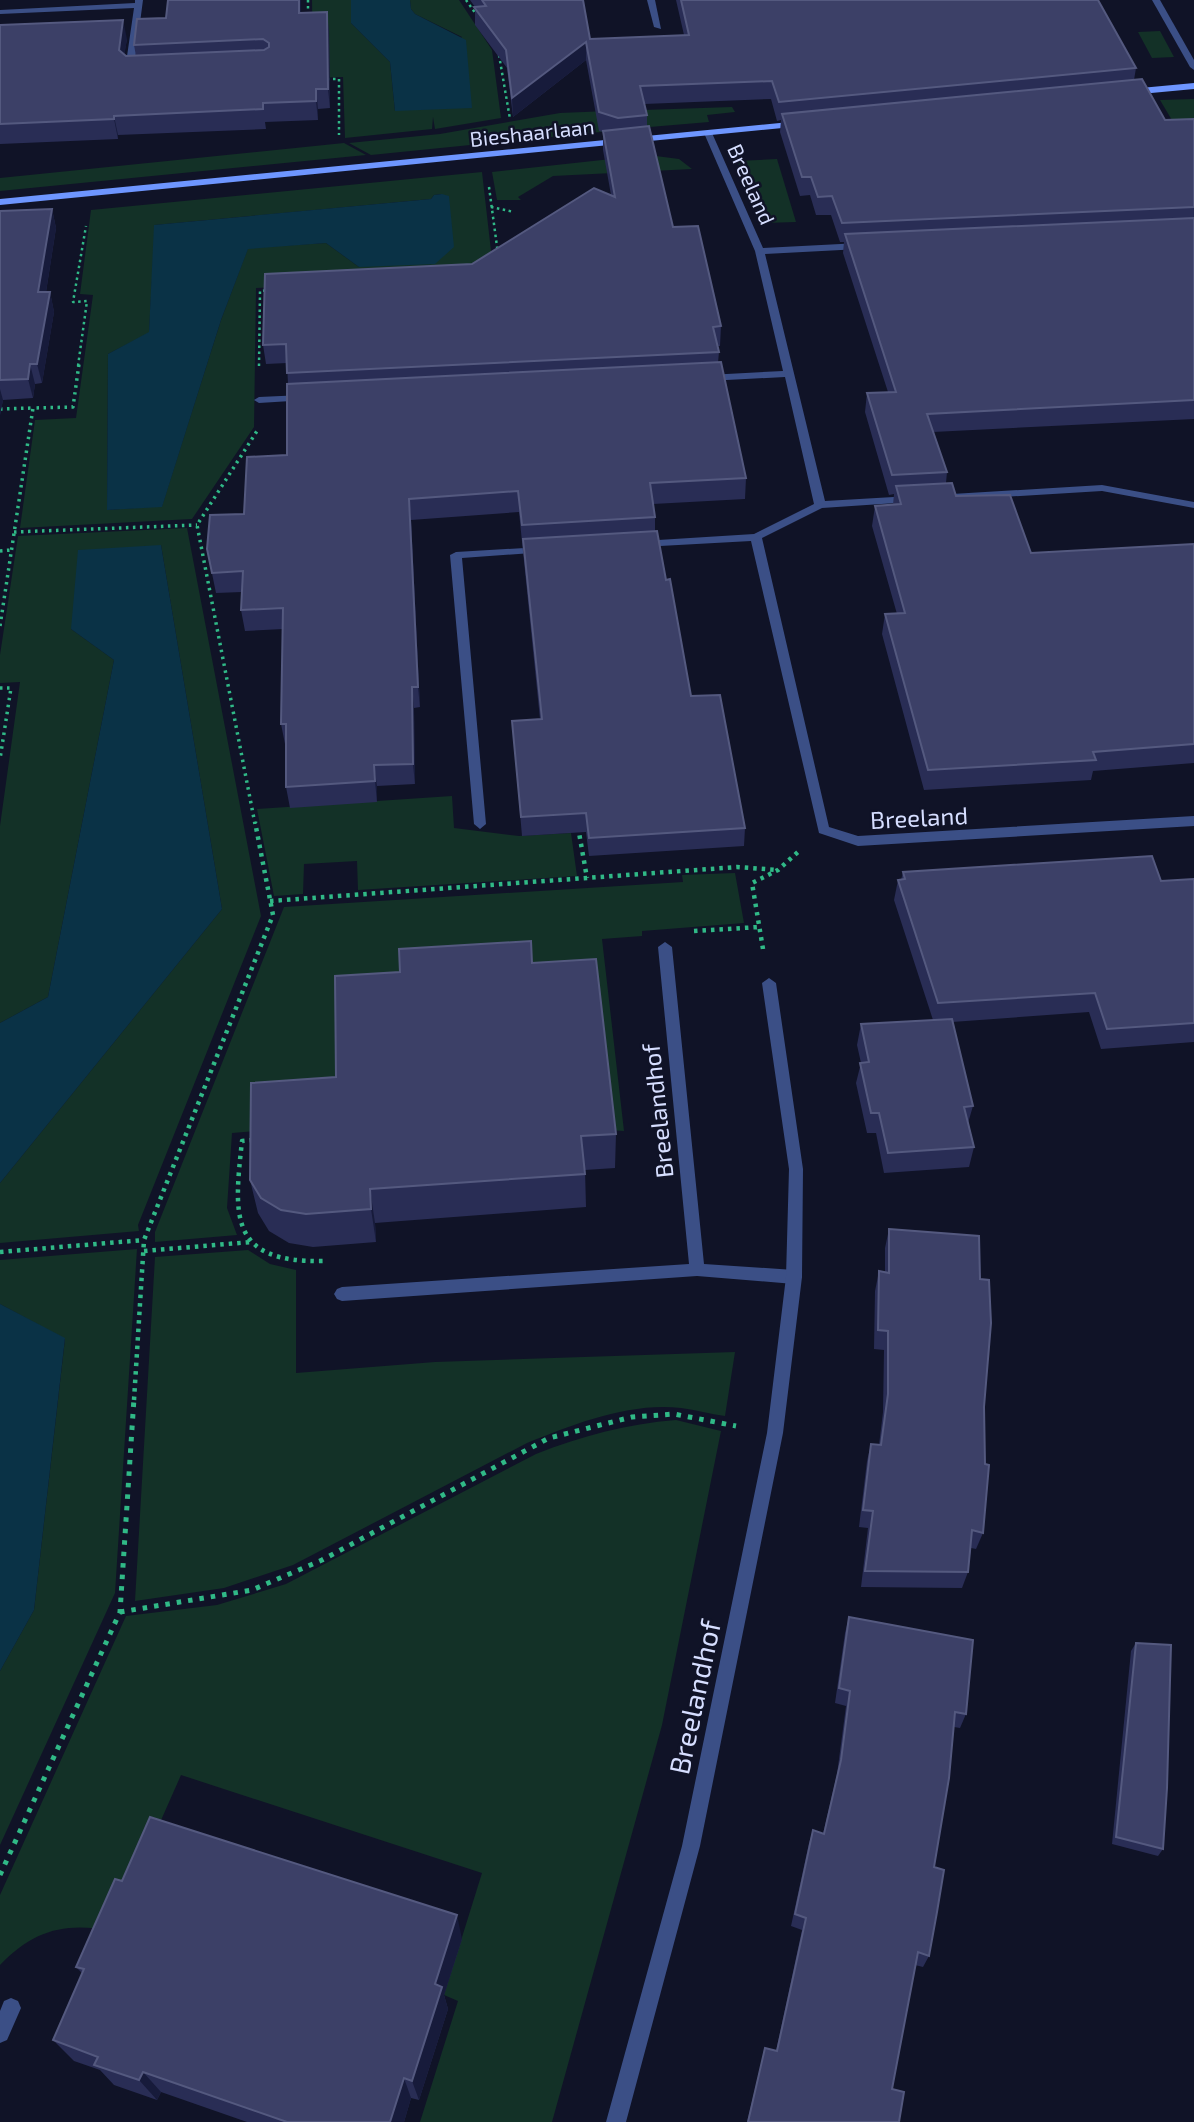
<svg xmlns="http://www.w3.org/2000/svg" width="1194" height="2122" font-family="'Exo 2',sans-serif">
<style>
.green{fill:#133127;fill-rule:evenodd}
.water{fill:#0a3246}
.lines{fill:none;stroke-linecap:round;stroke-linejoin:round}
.path-far3{stroke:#30b987;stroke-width:2.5;stroke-dasharray:2.5 3.5;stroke-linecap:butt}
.path-far2{stroke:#30b987;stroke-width:3.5;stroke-dasharray:2.5 4.5;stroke-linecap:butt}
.path-far1{stroke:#30b987;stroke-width:4.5;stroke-dasharray:3.5 5;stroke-linecap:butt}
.path{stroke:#30b987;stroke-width:5;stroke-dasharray:4.5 7;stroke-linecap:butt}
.lane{fill:#3b4f86;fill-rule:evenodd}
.street{fill:#3b4f86;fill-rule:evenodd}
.secondary{fill:#6e96ff;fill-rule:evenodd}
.wall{fill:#292d55}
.shaded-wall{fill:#171b3b}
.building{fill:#3c4067;stroke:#54597f;stroke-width:2}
.labels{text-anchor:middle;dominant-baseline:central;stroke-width:5;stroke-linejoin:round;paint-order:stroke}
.far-street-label{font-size:21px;fill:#d6deff;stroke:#101327}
.street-label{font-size:24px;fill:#d6deff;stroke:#101327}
.near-street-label{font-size:28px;fill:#d6deff;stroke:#101327}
</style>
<rect width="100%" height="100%" fill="#101327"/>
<g class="green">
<polygon points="312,0 351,0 351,23 390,62 395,111 462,37 415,14 411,9 410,0 459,0 492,50 501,118 435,129 433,117 432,129 345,138 343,77 313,78"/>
<polygon points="1160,31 1174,57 1152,58 1138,32"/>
<polygon points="1194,99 1194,132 1179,132 1160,100"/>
<polygon points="732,107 735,112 707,115 709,122 626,129 614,111"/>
<polygon points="609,111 611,131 371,155 349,143 440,134 560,113"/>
<polygon points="344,143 366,155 0,191 0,178"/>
<polygon points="648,155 679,159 692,169 553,176 518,197 521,200 497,200 492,172"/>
<polygon points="777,159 796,222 764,223 737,161"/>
<path d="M 482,172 L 494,277 L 256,288 L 254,427 L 192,519 L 20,528 L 35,420 L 76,418 L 93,295 L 80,294 L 91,210 ZM 442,194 L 359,267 L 326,243 L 248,248 L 221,320 L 162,506 L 107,510 L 108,354 L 149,333 L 155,225 L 431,199 L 434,195 Z"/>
<polygon points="187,528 261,916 138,1225 139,1231 0,1243 0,1183 222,909 161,545 71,629 114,660 48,997 0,1023 0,826 20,682 0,683 0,655 18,536"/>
<polygon points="452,796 454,828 519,836 571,833 577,876 358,890 357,861 304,864 303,894 274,896 257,809"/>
<polygon points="735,873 744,923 642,931 642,936 602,939 624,1131 340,1112 257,1131 232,1133 227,1208 237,1235 155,1242 155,1232 284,907 683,882 682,875"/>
<polygon points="137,1249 115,1593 0,1845 0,1671 34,1610 65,1339 0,1304 0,1260"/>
<path d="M 248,1250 L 270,1264 L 296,1270 L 296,1373 L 435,1362 L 735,1352 L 725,1416 C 710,1414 696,1410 681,1408 C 630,1402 574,1424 527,1443 L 293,1565 L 224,1588 L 135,1601 L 155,1257 Z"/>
<path d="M 676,1420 L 721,1431 L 662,1725 L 552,2122 L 420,2122 L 458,2001 L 444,1995 L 482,1873 L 181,1775 L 112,1931 C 65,1922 34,1930 0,1965 L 0,1895 L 126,1616 L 217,1605 L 286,1584 L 536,1454 C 581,1436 627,1424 676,1420 Z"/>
</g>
<g class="water">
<polygon points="351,0 410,0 411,9 415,14 466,40 472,108 395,111 390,62 351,23"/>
<polygon points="442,194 449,196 454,247 435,264 359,267 326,243 248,249 221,320 162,507 107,510 108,354 149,332 154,225 431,199 434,195"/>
<polygon points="161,545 222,909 0,1183 0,1023 48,997 114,660 71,629 78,550"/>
<polygon points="0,1304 65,1338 34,1610 0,1671"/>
</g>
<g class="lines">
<g class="path-far3">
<polyline points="308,0 308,17"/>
<polyline points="466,0 478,17"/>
<polyline points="499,55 510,119"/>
<polyline points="327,79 339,79 339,135"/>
<polyline points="489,187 498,254"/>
<polyline points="491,207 514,212"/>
<polyline points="78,366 87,301 73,302 86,226"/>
<polyline points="259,366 260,291 270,290"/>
</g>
<g class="path-far2">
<polyline points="0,409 33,408"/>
<polyline points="14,532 197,525"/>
<polyline points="0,551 11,550"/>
<polyline points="0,626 33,408 73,407 79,364"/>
<polyline points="0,688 11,688 0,759"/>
<polyline points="255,824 197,525 257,431"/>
</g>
<g class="path-far1">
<polyline points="578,827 587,878"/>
<polyline points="270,901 737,867 778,870"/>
<polyline points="694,931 759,927"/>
<polyline points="763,949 752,883 778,870 799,851"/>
<path d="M 253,1140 L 242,1141 C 234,1215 228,1263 323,1261"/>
<polyline points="144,1251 251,1242"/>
<polyline points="0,1252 144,1240"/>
<polyline points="134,1400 144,1240 273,915 255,822"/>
</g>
<g class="path">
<polyline points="120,1612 252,1590 322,1560 549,1438 632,1417 674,1414 736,1426"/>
<polyline points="0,1875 120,1612 134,1398"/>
</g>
<g class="lane">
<polygon points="665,942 672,947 704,1264 794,1270 799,1272 802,1277 799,1282 794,1284 697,1276 342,1301 337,1299 334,1294 337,1289 342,1287 689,1264 658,947"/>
<polygon points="11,1998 18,2001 21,2008 7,2040 0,2043 0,2011 4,2001"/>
</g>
<g class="street">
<polygon points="135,0 143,0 134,68 136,70 132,73 125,70 134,8 0,14 0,10 135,3"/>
<polygon points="647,0 655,0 661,29 654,27"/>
<polygon points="1152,0 1160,0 1194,60 1194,70 1190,67"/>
<polygon points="708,130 712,133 763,248 860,243 865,246 860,249 765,254 825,501 911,496 916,499 911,502 822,508 762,538 829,827 858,836 1194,816 1194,826 858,846 819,833 751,541 642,547 636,544 642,541 754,534 814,504 785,377 708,381 703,378 708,375 783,371 755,251 704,133"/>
<polygon points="303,395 307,396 307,400 259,403 254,400 259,397"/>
<polygon points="1102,485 1194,502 1194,508 1102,491 952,500 947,497 952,494"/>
<polygon points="542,547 546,548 546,552 462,558 486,824 480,829 474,824 450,555 456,552"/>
<polygon points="769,978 776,983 803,1169 802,1277 783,1433 700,1846 626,2122 606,2122 682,1846 767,1433 786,1277 789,1169 762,983"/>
</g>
<g class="secondary">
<polygon points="1194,83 1194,89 1130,95 1126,92 1130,89"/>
<polygon points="800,121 804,124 803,126 0,205 0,199"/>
</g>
</g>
<g class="wall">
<polygon points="470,0 583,0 590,39 684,35 676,0 1098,0 1136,68 1134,80 1165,120 1194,119 1194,419 933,432 947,472 946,483 956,496 1031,553 1194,544 1194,763 1093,771 1091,780 924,790 882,634 885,614 897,614 872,526 875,506 893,505 894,494 889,495 865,412 867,393 888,392 843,253 844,242 840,242 831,215 816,215 810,195 800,196 780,132 781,120 777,121 771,99 644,104 647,115 647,126 673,227 721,326 720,346 717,346 719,352 718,363 746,478 745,499 653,504 655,517 655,531 691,696 745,828 744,846 589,856 586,832 522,836 512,721 540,719 519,512 411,520 420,707 414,708 415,784 377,786 377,802 290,808 286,787 286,744 285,744 281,724 283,629 245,631 241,610 242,592 216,593 207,549 244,514 287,455 288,384 287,363 266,364 263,345 472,264 611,195 603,150 603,132 599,131 586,60 513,117 507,68 475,25 475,7"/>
<polygon points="301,13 329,31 330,108 318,109 318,120 265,122 266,129 118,135 118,139 0,144 0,25 127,39 124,55 126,56 136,56 134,45"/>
<polygon points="52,209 56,228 46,292 50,292 54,312 42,383 35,384 33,398 3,400 0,415 0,211"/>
<polygon points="903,872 1161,881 1194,879 1194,1042 1101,1049 1089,1012 952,1022 973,1106 968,1123 974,1147 969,1167 884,1173 876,1133 867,1133 856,1083 861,1063 857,1045 861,1024 933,1020 894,900 898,880 901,880"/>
<polygon points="532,963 616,1134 615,1168 585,1170 586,1207 375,1223 376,1242 313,1247 289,1243 269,1231 258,1213 250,1180 336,1077"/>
<polygon points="889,1229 984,1407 983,1533 976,1549 971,1548 968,1572 962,1588 861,1587 868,1528 859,1527 867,1461 871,1444 879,1445 883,1412 884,1350 874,1349 875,1291 879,1271 885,1272 885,1248"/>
<polygon points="849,1617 966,1714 960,1728 954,1727 934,1867 929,1956 923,1967 915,1965 892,2089 899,2122 747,2122 765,2048 776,2051 802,1930 791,1926 809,1843 813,1830 823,1834 837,1774 846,1706 835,1703 845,1633"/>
<polygon points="1136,1643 1163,1849 1158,1856 1112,1844 1131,1651"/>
<polygon points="122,1881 462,1939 444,1995 448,2009 419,2100 411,2098 404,2122 247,2122 161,2092 157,2100 114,2085 100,2070 74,2061 53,2040 82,1973 76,1967"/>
</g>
<g class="shaded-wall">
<polygon points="299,0 301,0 301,32 299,13"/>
<polygon points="327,12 329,31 330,108 328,89"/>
<polygon points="123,20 127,39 122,70 119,50"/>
<polygon points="586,42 586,60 513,117 512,98"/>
<polygon points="316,89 318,109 318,120 316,101"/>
<polygon points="114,116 118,135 118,139 114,119"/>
<polygon points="52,209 56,228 43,311 38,292"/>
<polygon points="50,292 54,312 42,383 37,364"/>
<polygon points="30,364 35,384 33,398 28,379"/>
<polygon points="0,389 3,400 0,415"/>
<polygon points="409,499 411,520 420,707 418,687"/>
<polygon points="412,687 414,708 415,784 413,764"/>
<polygon points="374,765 377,786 377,802 375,781"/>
<polygon points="370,1189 375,1223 376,1242 371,1209"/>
<polygon points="457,1915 462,1939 444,1995 448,2009 419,2100 412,2081 435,1984"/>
<polygon points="143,2072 161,2092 157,2100 139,2080"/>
<polygon points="404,2078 411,2098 404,2122 390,2122"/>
</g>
<g class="building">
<polygon points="168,0 299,0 299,13 327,12 328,89 316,89 316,101 263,103 263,109 114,116 114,119 0,124 0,25 123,20 119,50 126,56 264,50 269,47 269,43 263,39 134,45 137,19 166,18"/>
<polygon points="482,0 583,0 590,39 689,35 681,0 1098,0 1136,68 779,102 772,81 640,86 647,115 618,118 599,112 586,42 512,98 506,50 474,7 486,6"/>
<polygon points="1142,79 1165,120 1194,119 1194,207 842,223 832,196 818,197 811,177 802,177 782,114"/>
<polygon points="649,126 673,227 698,226 721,326 713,327 719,352 287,373 286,344 263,345 265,274 472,264 594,188 615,197 603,131"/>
<polygon points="52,209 38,292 50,292 37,364 30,364 28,379 0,380 0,211"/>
<polygon points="1194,218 1194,400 927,414 947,472 892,475 867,393 896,392 845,234"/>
<polygon points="721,362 746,478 650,483 655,517 522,525 518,491 409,499 418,687 412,687 413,764 374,765 375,781 286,787 286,724 281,724 283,608 241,610 243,571 212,573 207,549 210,515 244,514 247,457 287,455 287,384"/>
<polygon points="952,483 956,496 1010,495 1031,553 1194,544 1194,744 1093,752 1096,760 928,770 885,614 905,613 875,506 901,504 896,486"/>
<polygon points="657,531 666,580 670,579 691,696 720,695 745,828 589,838 586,813 521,817 512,721 542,719 523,539"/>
<polygon points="1152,856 1161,881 1194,879 1194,1023 1107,1029 1095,993 938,1003 898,880 905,879 903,872"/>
<polygon points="531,941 532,963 596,959 616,1134 581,1136 585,1174 370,1189 371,1209 306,1214 281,1210 261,1198 250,1180 251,1083 336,1077 335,976 400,972 399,949"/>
<polygon points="952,1019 973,1106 964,1107 974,1147 888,1153 879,1113 871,1113 860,1063 869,1062 861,1024"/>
<polygon points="889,1229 979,1236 980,1279 989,1280 991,1323 984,1407 985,1464 989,1465 983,1533 972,1530 968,1572 865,1571 873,1511 863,1510 871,1444 881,1445 888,1394 888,1331 878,1330 879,1271 889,1273"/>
<polygon points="849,1617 973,1640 966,1714 955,1712 949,1778 934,1867 944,1870 937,1912 929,1956 918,1952 892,2089 904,2092 899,2122 748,2122 765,2048 777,2051 806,1918 795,1914 813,1830 824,1834 841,1760 850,1691 839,1688"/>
<polygon points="1136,1643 1171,1645 1167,1788 1163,1849 1116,1837"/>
<polygon points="150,1817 457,1915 435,1984 442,1987 412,2081 404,2078 390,2122 287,2122 143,2072 139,2080 94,2065 98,2057 53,2040 84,1969 76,1967 115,1879 122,1881"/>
</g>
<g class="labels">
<g class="far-street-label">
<text transform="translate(532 132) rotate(-6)">Bieshaarlaan</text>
<text transform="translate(752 184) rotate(66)">Breeland</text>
</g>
<g class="street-label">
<text transform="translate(919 817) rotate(-3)">Breeland</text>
<text transform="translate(657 1111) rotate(-96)">Breelandhof</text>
</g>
<g class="near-street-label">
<text transform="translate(694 1697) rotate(-78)">Breelandhof</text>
</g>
</g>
</svg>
